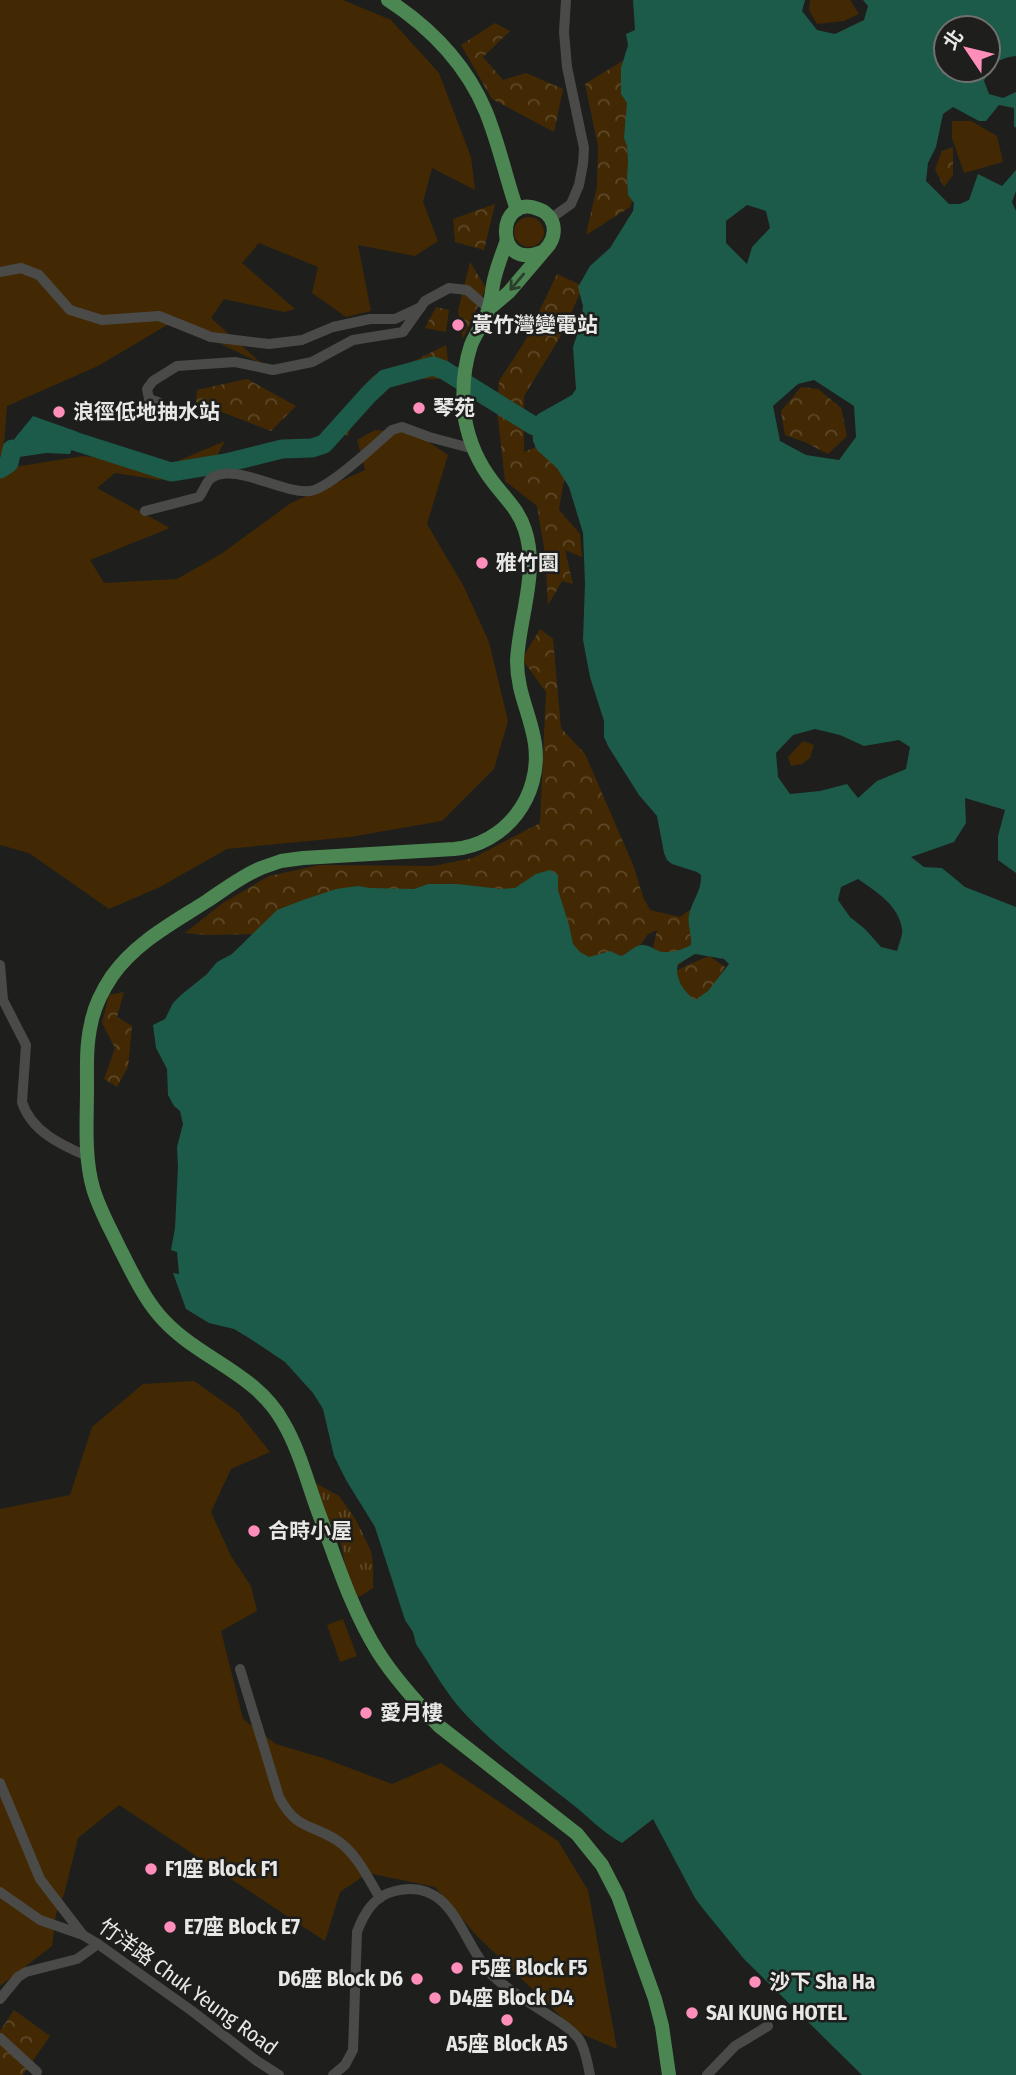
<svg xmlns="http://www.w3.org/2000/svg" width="1016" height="2075" font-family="'Fira Sans Condensed','Noto Sans TC',sans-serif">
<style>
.grass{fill:#422904}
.forest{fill:url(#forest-crowns)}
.park{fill:url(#park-tufts)}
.water{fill:#1c5a49;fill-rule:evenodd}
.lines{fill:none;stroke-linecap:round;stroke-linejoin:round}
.river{stroke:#1c5a49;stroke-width:19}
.minor{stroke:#4a4b48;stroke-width:10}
.major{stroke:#4c8753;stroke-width:14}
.oneway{stroke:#2c3e2c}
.poi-dot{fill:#ff8ebb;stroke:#1e1f1c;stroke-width:2.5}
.labels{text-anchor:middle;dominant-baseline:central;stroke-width:5;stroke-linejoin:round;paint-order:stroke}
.poi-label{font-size:21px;font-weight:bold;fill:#e8e9e7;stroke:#1e1f1c;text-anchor:start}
.street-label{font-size:21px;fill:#e8e9e7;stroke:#1e1f1c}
</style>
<defs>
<pattern id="forest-crowns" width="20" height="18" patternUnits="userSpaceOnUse" patternTransform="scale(1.75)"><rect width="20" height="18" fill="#422904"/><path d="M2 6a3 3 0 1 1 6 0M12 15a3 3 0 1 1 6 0" fill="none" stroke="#5d4829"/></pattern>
<pattern id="park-tufts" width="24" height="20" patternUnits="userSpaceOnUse" patternTransform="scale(1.75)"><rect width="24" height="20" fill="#422904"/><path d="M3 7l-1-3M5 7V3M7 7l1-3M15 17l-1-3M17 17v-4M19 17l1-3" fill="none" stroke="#5d4829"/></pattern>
</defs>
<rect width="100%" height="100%" fill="#1e1f1c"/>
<g class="grass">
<polygon points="0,0 343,0 391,20 439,73 471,157 475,190 432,168 423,202 438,241 415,256 358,245 371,311 346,317 312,293 318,267 259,243 242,263 295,309 284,312 224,299 211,318 262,364 174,321 98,366 7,406 2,469 83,456 166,466 225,441 207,474 159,480 115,473 97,488 170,528 90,560 104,583 177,579 221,554 291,503 365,470 357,440 375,430 417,434 448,455 427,524 464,587 489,642 508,721 494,769 442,821 350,837 227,849 160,887 109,909 29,853 0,845"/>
<polygon points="810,0 850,0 859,14 844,21 817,24 809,10"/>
<polygon points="952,121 971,121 997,136 1003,162 964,173 952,138"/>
<circle cx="529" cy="232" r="15"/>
<polygon points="803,741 814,745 810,758 802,764 791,766 788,757"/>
<polygon points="194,1381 238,1412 270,1452 231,1469 211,1512 231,1556 251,1586 257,1611 221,1631 243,1719 276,1744 323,1758 392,1784 441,1763 558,1841 588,1890 617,2049 577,2032 477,1936 435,1887 368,1873 340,1892 325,1941 119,1805 78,1838 64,1894 56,1914 52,1946 0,1986 0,1509 70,1495 92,1427 143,1384"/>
<polygon points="343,1619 357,1656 340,1662 327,1625"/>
</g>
<g class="forest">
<polygon points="495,23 510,31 483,57 503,80 526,73 563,89 554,132 492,99 461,45"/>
<polygon points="624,60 657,139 630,207 586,235 597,186 598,146 585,84"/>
<polygon points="953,147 953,175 944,187 935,169 942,151"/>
<polygon points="495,204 484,250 455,242 453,219"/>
<polygon points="470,262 486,288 463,339 458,311"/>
<polygon points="557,274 583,286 562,334 524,396 524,452 536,447 566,466 559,510 580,534 582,557 565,550 573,584 562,581 548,605 545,553 537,506 505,481 497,410 499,381 525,341"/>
<polygon points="436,307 449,310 446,332 425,328"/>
<polygon points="446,345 450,379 392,379 353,417 348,436 329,426 373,376 406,365"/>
<polygon points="247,379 296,406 271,431 196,402 197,390"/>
<polygon points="801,387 818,389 841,408 847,436 828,454 805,442 785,435 781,411"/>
<polygon points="540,629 553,639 561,728 585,754 634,867 643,897 650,910 680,917 688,911 710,902 707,942 669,973 647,973 657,930 648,934 631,958 585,968 481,902 254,934 207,935 185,933 223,903 269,876 320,865 433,866 473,858 540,823 546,692 522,659"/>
<polygon points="709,956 725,967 708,1004 686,999 673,973 685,966"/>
<polygon points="124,992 117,1017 132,1026 128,1067 117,1087 104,1079 115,1048 102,1023 109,995"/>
<polygon points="14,2010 50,2036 23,2075 0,2075 0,2031"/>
</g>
<polygon class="park" points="317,1484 339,1496 356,1520 371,1551 373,1565 373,1588 356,1599 348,1581 342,1548 337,1533 324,1512 314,1485"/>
<g class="water">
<path d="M 633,0 L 805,0 L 802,11 L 817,30 L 835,34 L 864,20 L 868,6 L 863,0 L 1016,0 L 1016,56 C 997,58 992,65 984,81 L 989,94 L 1003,98 L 1016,92 L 1016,128 L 1014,126 L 1014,108 L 999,105 L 986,121 L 979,121 L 953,107 L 943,114 L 936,147 L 928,163 L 926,181 L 949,204 L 960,204 L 969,200 L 978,174 L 1002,186 L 1016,170 L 1016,191 L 1012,202 L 1016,211 L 1016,873 L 998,860 L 998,836 L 1005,810 L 965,798 L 966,823 L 954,842 L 911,857 L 924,867 L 942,868 L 965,887 L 1016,907 L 1016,2075 L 862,2075 L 744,1959 L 704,1910 L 695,1898 L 653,1819 L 622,1843 C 603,1833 589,1817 572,1804 C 534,1774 489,1742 458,1706 C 442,1687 430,1664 416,1644 L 413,1632 L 405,1620 L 375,1527 L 346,1480 L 334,1456 L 323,1409 L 313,1393 L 285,1362 L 249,1338 L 234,1329 L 209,1323 L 186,1309 L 173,1273 L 179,1274 L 177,1252 L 171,1250 L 175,1228 L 178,1166 L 177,1147 L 183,1124 L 180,1111 L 174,1106 L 168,1095 L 167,1069 L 156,1048 L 153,1025 L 165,1019 L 173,1003 L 181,995 L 207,974 L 217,962 L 232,954 L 277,910 L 303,900 L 336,889 L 358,886 L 370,888 L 414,889 L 428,884 L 457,884 L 501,889 L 515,888 L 536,874 L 550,870 L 558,875 L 558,890 L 569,925 L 573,944 L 580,952 L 589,957 L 610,951 L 621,956 C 629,953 633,946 641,945 C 650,944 655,951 663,952 C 671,953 685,949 691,945 C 692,934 687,925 689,915 C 692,900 702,891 701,875 L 697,872 L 672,864 L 667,860 L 664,853 L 657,816 L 639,795 L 608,746 L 604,737 L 604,721 L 590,677 L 583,640 L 585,583 L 583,533 L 569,487 L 557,468 L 537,450 L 533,441 L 532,421 L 538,414 L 572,395 L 576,389 L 573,347 L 581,323 L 583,306 L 578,287 L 590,266 L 610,248 L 633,211 L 634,203 L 628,195 L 627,177 L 628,162 L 627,146 L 624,138 L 627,103 L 621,94 L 621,68 L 628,45 L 626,34 L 635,30 ZM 946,28 L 988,28 L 988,70 L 946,70 ZM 747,205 L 766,211 L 770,228 L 752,247 L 747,264 L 726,243 L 726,221 ZM 814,380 L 854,406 L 856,437 L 839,460 L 806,455 L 780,441 L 773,406 L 798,384 ZM 815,729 L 840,735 L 864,746 L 899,740 L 910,747 L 906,769 L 877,781 L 858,798 L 847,784 L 820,791 L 790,794 L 778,777 L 776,753 L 793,735 ZM 858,879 C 875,891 899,905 902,929 C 903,935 899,944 897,951 L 881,947 L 865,929 L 850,917 L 838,900 L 841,887 ZM 695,954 L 724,959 L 729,964 L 708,991 L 695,1000 C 684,992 674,978 678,964 Z"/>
<polygon points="33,416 78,432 70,454 46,453 13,458 7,448"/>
</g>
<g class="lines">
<g class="river">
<polyline points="74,441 171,472 226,463 282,449 312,448 324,444 369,394 385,379 433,366 444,370 534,426"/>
<polyline points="0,469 9,463 12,449"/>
</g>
<g class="minor">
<polyline points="550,219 571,204 579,185 583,164 584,148 567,67 564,32 566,0"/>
<polyline points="0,272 21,268 39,275 70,310 102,320 159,316 211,337 269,344 302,340 333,327 370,319 395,319 421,307"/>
<polyline points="158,402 149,399 147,389 153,381 177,366 235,362 273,370 312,362 353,340 403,332 425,301 449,288 467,290 489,309"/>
<path d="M 145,511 L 199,497 C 203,492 206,483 210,479 C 234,461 281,494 310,491 C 329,489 376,444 392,430 L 402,427 L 429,437 L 474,449"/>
<path d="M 0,965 L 3,1000 L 26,1045 L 22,1102 C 31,1131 61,1145 87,1156"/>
<path d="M 240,1669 L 279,1797 C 297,1831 311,1823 338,1841 C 357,1854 368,1878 380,1898"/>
<polyline points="0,1783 40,1879 83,1935"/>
<polyline points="0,1892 40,1920 83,1935 98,1944 192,2011 257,2061 279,2075"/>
<polyline points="0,1999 18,1977 26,1972 77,1959 98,1944"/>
<polyline points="0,2038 37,2072"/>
<path d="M 333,2075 L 345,2065 L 353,2050 L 357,1932 C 364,1913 374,1896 395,1891 C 454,1876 461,1944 492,1975 C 509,1991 530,2003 550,2016 C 560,2022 571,2029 579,2039 C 586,2050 587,2062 590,2075"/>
<polyline points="707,2075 735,2046 768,2026"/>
</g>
<g class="major">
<path d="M 388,0 C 431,28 466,64 486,112 C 499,144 506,178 517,210"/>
<path d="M 507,240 C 503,252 498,264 495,276 C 492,286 492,297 489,307 C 486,321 476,332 471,345 C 463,369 462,395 465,419 C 469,441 479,464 493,482 C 505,498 519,510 525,530 C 539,572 519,618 517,661 C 517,693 531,715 535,744 C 542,796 506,844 454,849 L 303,858 L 281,861 L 261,868 C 242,876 225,889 207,901 C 173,923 136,942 112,976 C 102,991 94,1007 91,1024 C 86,1045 87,1067 87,1088 C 87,1122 84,1156 93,1188 C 99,1209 110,1228 119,1247 C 131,1270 142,1295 159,1315 C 195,1358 255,1371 283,1422 C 299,1449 307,1481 318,1511 C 336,1559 351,1609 378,1652 C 395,1679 417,1703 439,1726 L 577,1834 L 602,1865 L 618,1896 L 655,1999 L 662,2026 L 669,2075"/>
<path d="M 489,309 L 509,292 L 549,245 C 553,239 555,232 553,224 C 551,217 545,211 538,209 C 497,192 492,272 542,252"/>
</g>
</g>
<defs><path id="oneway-shaft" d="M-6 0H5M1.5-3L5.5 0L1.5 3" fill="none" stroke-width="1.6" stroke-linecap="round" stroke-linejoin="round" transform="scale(1.75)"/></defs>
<use class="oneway" href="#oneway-shaft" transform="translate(517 282) rotate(130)"/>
<g class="poi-dot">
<circle cx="458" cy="325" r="7"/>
<circle cx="419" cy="408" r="7"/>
<circle cx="59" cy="412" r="7"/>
<circle cx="482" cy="563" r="7"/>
<circle cx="254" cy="1531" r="7"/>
<circle cx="366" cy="1713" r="7"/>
<circle cx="151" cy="1869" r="7"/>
<circle cx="170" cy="1927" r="7"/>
<circle cx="457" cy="1968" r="7"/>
<circle cx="417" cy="1979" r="7"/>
<circle cx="755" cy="1982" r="7"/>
<circle cx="435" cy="1998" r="7"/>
<circle cx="692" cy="2013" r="7"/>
<circle cx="507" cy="2020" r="7"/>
</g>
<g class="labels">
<g class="poi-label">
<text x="472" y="325">黃竹灣變電站</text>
<text x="433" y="408">琴苑</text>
<text x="73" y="412">浪徑低地抽水站</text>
<text x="496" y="563">雅竹園</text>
<text x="268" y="1531">合時小屋</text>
<text x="380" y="1713">愛月樓</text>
<text x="165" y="1869">F1座 Block F1</text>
<text x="184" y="1927">E7座 Block E7</text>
<text x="471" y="1968">F5座 Block F5</text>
<text x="403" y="1979" text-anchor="end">D6座 Block D6</text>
<text x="769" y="1982">沙下 Sha Ha</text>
<text x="449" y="1998">D4座 Block D4</text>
<text x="706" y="2013">SAI KUNG HOTEL</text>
<text x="507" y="2044" text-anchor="middle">A5座 Block A5</text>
</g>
<g class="street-label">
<text transform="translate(188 1987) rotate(36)">竹洋路 Chuk Yeung Road</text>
</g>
</g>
<g transform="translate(967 49) rotate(305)"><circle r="33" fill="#1e1f1c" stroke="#6f706d" stroke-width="2"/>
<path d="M0-5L12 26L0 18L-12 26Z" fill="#ff8ebb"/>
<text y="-10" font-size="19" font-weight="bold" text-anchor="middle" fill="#e8e9e7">北</text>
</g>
</svg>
